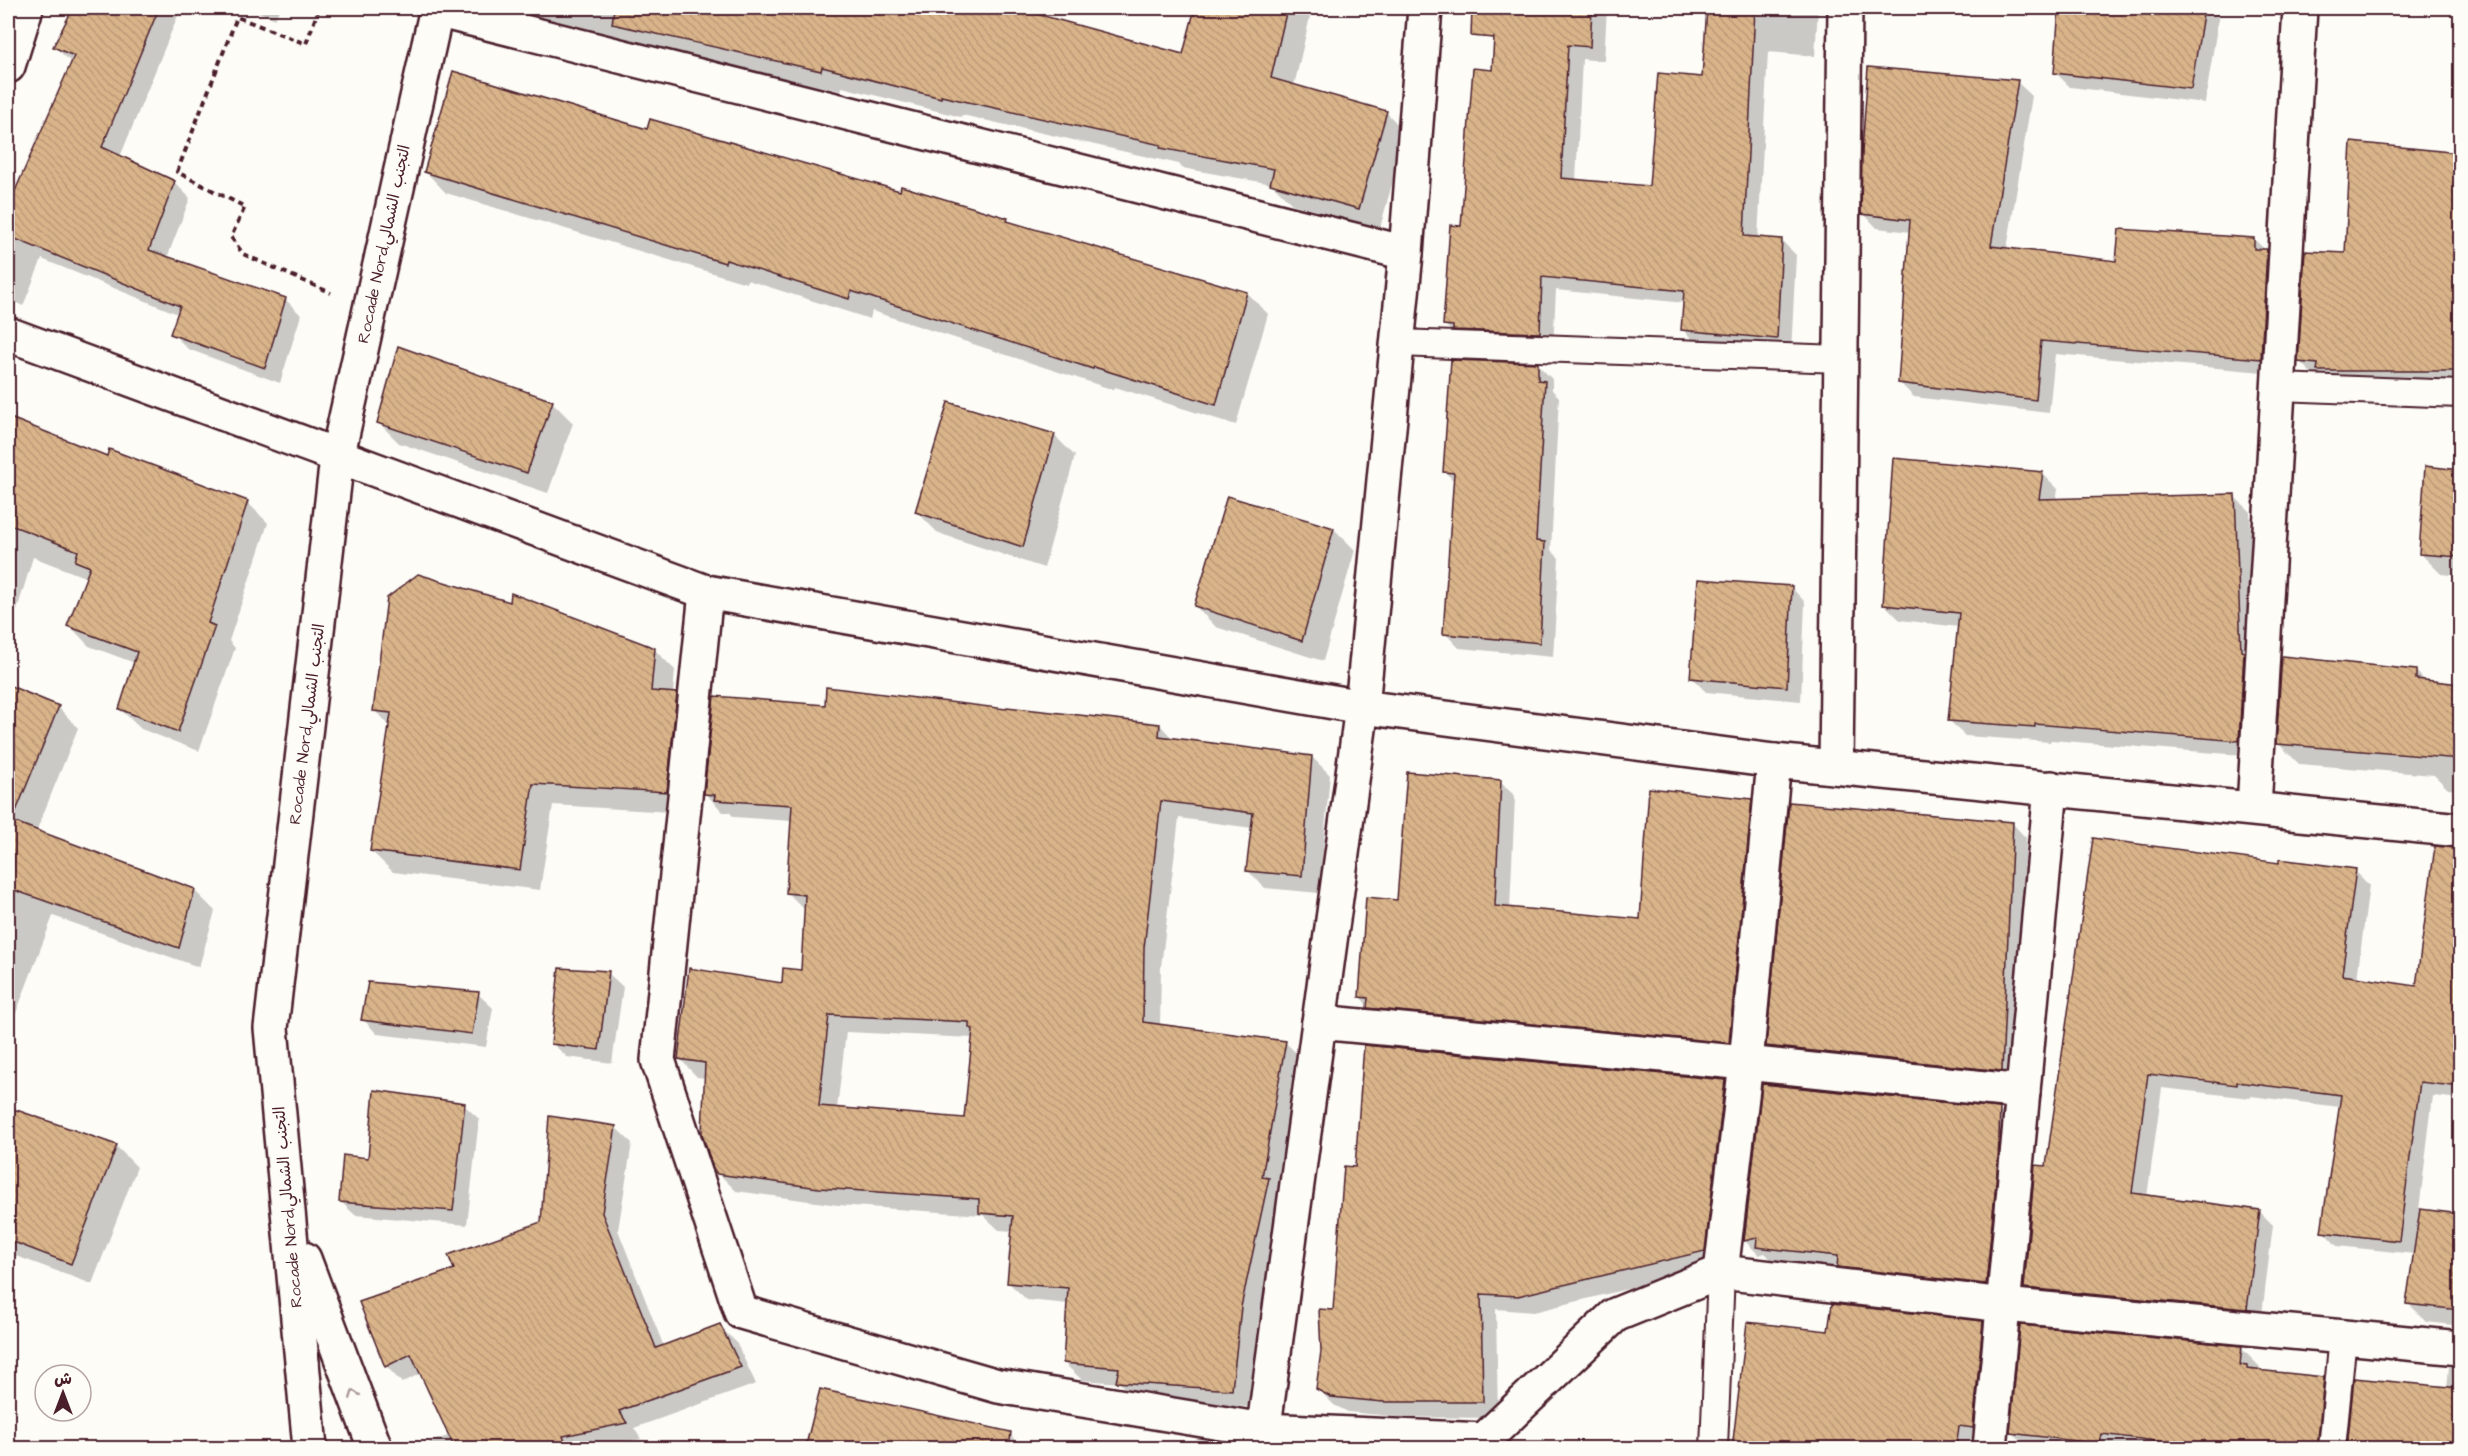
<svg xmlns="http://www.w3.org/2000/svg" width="2468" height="1456" font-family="'Architects Daughter','Playpen Sans Arabic',sans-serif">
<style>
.shadow{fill:#0003;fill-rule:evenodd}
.building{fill:url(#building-back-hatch);stroke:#4a1f2b;stroke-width:1.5;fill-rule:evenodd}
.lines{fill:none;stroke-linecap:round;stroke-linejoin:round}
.service-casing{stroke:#4a1f2b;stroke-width:30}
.minor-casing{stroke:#4a1f2b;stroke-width:38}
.secondary-casing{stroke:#4a1f2b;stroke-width:38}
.path{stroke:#4a1f2b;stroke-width:4;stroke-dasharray:6 4.5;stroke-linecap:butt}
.service{stroke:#fdfcf7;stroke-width:26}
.minor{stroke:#fdfcf7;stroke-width:33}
.secondary{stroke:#fdfcf7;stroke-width:33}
.oneway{stroke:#ac999b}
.labels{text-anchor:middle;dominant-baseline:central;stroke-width:4.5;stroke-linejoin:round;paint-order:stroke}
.street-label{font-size:16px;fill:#4a1f2b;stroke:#fdfcf7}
</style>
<defs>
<pattern id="building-back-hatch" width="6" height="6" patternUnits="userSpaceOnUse" patternTransform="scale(1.5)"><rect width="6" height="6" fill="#d9b48a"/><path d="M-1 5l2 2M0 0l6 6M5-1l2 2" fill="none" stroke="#bc9a77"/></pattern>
</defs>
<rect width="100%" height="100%" fill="#fdfcf7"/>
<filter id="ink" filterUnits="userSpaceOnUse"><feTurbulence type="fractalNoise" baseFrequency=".0167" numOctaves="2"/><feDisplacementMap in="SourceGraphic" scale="12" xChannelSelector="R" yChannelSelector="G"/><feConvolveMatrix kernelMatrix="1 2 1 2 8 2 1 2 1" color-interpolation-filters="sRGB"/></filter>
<g filter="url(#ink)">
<g class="shadow">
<polygon points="75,8 181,8 120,157 174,182 190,198 167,258 285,299 301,315 280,383 188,349 172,333 178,314 42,259 23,306 8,299 8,205 9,206 72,63 55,47"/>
<polygon points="250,8 280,8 275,19"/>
<polygon points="504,8 1010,8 1184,56 1196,8 1312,8 1294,86 1386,112 1406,133 1380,228 1292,204 1272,184 1182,168 1179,164 962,115 961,117 842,87 841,91 513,16"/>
<polygon points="1374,8 1415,8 1414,18"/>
<polygon points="1498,8 1607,8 1604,61 1582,59 1576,181 1651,188 1704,79 1709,8 1818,8 1815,56 1768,52 1758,238 1781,240 1796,255 1791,353 1697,344 1683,330 1685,303 1556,290 1553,347 1459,338 1444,324 1493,71"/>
<polygon points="2061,8 2220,8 2205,103 2070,87 2056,73"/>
<polygon points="2017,82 2032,96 2007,249 2118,262 2254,239 2281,265 2275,373 2055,354 2049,413 1914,397 1900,383 1911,232 1877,228 1863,213"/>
<polygon points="648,131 1007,219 1012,224 1247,293 1268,314 1236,425 1115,387 1114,390 872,311 870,319 747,280 746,283 446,193 425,171"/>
<polygon points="2353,143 2460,154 2460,392 2321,383 2300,362 2346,254"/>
<polygon points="1538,365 1552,379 1552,390 1559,397 1551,550 1559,558 1553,657 1459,648 1445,633 1455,482 1445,472"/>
<polygon points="552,402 573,423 548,493 399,443 378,422"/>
<polygon points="8,418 108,458 247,502 268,523 229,641 235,648 199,751 141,729 120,709 135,663 89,646 69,625 87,578 33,557 8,640"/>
<polygon points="1054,435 1075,456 1044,568 938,533 917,512"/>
<polygon points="2426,467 2460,471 2460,576 2441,574 2420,553"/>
<polygon points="2042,473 2058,489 2056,500 2234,496 2250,512 2256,666 2254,756 2051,740 2050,742 1965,736 1949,720 1959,627 1900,620 1884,604"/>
<polygon points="1334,529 1355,550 1323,661 1216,627 1195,606"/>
<polygon points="1791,587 1805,602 1801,701 1706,692 1692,678"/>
<polygon points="654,649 675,670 673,694 676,695 697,716 687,813 553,805 540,890 393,872 371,851 390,726 374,710"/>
<polygon points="2416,671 2426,682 2460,685 2460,790 2448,789 2434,775 2299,764 2278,743"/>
<polygon points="8,687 58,707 78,728 36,832 194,890 215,911 199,967 53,916 8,1034"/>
<path d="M 826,707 L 1008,711 L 1160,725 L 1174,740 L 1312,757 L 1330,775 L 1319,893 L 1265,888 L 1247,870 L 1252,828 L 1179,818 L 1161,967 L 1160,1026 L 1285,1042 L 1303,1060 L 1286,1197 L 1258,1325 L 1250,1407 L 1135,1399 L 1120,1383 L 1082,1380 L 1064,1363 L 1069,1304 L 1027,1300 L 1009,1283 L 1013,1231 L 999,1230 L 983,1215 L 838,1205 L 736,1191 L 718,1173 L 706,1078 L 697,1077 L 680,1059 L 803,972 L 806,911 L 787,892 L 792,821 L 734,817 L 729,812 L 723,812 L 706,794 ZM 846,1032 L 973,1038 L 965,1120 L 837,1109 Z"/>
<polygon points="1500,782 1515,796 1510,909 1641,921 1651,790 1743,798 1751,800 1765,815 1743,1056 1383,1022 1369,1007 1360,997 1399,901"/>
<polygon points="2012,823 2026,838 2015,1084 1782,1060 1768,1046"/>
<polygon points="2280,865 2355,871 2369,885 2357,979 2418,987 2432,881 2460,885 2460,1099 2433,1096 2419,1210 2460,1216 2460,1336 2452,1328 2452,1325 2427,1322 2408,1303 2415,1254 2337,1246 2323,1231 2340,1107 2251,1096 2251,1098 2162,1088 2147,1197 2259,1211 2273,1225 2261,1323 2040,1302 2025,1287 2047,1168"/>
<polygon points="608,973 623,987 612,1063 567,1057 552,1043"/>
<polygon points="478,994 493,1008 486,1047 377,1034 363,1019"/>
<polygon points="1724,1081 1740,1097 1720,1266 1534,1312 1496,1309 1498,1418 1400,1417 1348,1412 1334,1405 1318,1389 1335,1311 1357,1168"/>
<polygon points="464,1105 479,1119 467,1225 355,1215 340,1201 369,1160"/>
<polygon points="8,1109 116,1146 137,1167 92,1284 8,1253"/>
<polygon points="1999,1110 2014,1124 2000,1298 1853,1280 1841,1268 1772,1260 1765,1253 1759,1255 1745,1241"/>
<polygon points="615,1127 632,1143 618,1230 664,1347 719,1326 736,1342 756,1384 634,1428 641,1439 595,1448 432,1448 429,1442 451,1435 421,1373 402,1383 386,1366 361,1303 456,1270 542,1223"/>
<polygon points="1982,1323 2001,1342 1977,1448 1734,1448 1829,1332"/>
<polygon points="2241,1348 2260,1367 2260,1372 2323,1378 2342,1397 2337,1448 2028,1448 2012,1432"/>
<polygon points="2449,1367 2460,1367 2460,1448 2349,1448 2447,1388"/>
<polygon points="821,1391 1007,1432 1024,1448 807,1448"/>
<polygon points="1105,1442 1139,1448 1103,1448"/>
</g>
<g class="building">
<polygon points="73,8 159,8 102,147 175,181 149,250 286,298 265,368 170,334 180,306 8,236 8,207 74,56 53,47"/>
<polygon points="614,8 1015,8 1183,54 1195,8 1266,8 1286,13 1271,78 1387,111 1359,209 1270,184 1274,169 1160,148 1161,145 941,96 941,98 822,67 821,71 612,24"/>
<polygon points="1472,8 1592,8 1590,47 1568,45 1561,178 1649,186 1658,73 1702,77 1707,8 1755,8 1744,236 1782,239 1777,339 1681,330 1684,291 1542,277 1540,333 1453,330 1453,326 1443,325 1450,225 1461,226 1473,68 1492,70 1494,38 1471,36"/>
<polygon points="2059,8 2204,8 2191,89 2054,73"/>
<polygon points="1868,67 2018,80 1991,246 2116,261 2119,229 2254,238 2254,249 2267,249 2261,359 2041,341 2036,400 1898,383 1910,220 1861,214 1862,152"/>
<polygon points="453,71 647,129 650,119 900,191 901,186 1008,218 1007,221 1247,292 1216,405 1094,367 1093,369 851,291 849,299 726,260 725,263 424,172"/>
<polygon points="2351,142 2460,153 2460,371 2317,371 2318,364 2298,362 2305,251 2345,253"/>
<polygon points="398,346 553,401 527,473 377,423"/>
<polygon points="1451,360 1538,363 1538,380 1545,381 1536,541 1545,542 1540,643 1443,634 1454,473 1443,472"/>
<polygon points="948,402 1055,434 1023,547 915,512"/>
<polygon points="8,417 107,456 109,449 248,501 208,623 215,626 178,732 119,709 137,652 67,626 90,567 75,561 78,551 8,524"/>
<polygon points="1893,458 2043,472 2039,499 2235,494 2241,651 2244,652 2239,741 2035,724 2035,727 1948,721 1959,613 1883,605"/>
<polygon points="2425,466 2460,470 2460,557 2419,554"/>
<polygon points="1227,496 1334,528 1302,641 1194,606"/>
<polygon points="418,574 510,602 511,593 655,648 651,691 677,693 667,792 533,784 520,870 370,851 391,713 373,711 387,598"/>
<polygon points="1698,579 1792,586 1787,687 1690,678"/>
<polygon points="2282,656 2416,670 2416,679 2460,684 2460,759 2276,744"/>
<polygon points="8,685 59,706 12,821 195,889 179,948 8,888"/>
<path d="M 826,687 L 1006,709 L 1007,707 L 1160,724 L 1159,736 L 1312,756 L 1302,876 L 1246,871 L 1253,813 L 1161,801 L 1144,948 L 1143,1022 L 1286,1041 L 1262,1177 L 1269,1178 L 1241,1307 L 1232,1390 L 1116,1382 L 1119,1368 L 1063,1363 L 1068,1288 L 1007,1283 L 1013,1216 L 979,1213 L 979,1199 L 819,1188 L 717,1174 L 713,1168 L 702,1134 L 705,1063 L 678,1059 L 689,968 L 782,983 L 783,968 L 801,970 L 805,895 L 786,893 L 792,805 L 714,800 L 715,795 L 704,794 L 714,696 L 825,705 ZM 829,1015 L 969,1022 L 969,1028 L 973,1029 L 964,1118 L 819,1106 Z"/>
<polygon points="1407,772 1501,780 1495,906 1640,919 1649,788 1752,799 1729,1043 1367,1008 1368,998 1359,997 1366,897 1397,900"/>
<polygon points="1789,802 2013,822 2002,1071 1766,1046"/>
<polygon points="2093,838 2279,863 2279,859 2356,869 2342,975 2416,986 2435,846 2460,848 2460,1087 2420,1082 2399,1241 2321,1232 2341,1095 2237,1082 2237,1085 2148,1074 2132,1193 2260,1210 2247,1309 2024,1288 2035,1165 2046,1166"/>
<polygon points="559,968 609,971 599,1050 551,1044"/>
<polygon points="368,982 479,992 472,1034 361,1020"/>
<polygon points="1364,1045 1725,1080 1705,1251 1518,1296 1481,1294 1483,1402 1383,1402 1331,1397 1316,1389 1321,1351 1319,1309 1333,1310 1344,1166 1355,1167"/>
<polygon points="1762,1084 2000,1108 1998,1162 1986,1284 1837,1267 1838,1256 1756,1247 1757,1238 1744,1241"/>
<polygon points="374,1090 465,1103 453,1211 339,1202 343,1155 368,1158"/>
<polygon points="8,1107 117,1145 71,1264 8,1240"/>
<polygon points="549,1116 616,1126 602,1213 656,1348 720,1324 741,1367 619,1411 627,1423 563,1436 568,1449 455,1449 411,1354 385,1367 359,1302 454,1269 448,1255 541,1222"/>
<polygon points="2420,1209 2460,1214 2460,1310 2406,1304"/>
<polygon points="1832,1304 1983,1321 1973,1428 1959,1426 1956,1449 1732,1449 1747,1322 1828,1331"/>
<polygon points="2020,1325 2242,1346 2240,1365 2247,1366 2247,1369 2324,1377 2317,1449 2217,1449 2102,1434 2100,1444 2010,1433"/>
<polygon points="2354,1378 2460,1388 2460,1449 2347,1449"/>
<polygon points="820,1389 1011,1432 1009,1449 890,1449 860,1442 857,1449 805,1449"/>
</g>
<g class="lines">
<defs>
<g id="service">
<polyline points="1398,343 1841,359"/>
<polyline points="2278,387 2460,394"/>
<polyline points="1714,1448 1721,1272"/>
<polyline points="2332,1448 2343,1337"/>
</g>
<g id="minor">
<polyline points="436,10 1406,253"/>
<polyline points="8,66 26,8"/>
<polyline points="8,334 706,592 1362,707 1774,761 2460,830"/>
<polyline points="706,592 658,1060 741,1312 998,1386 1263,1430 1484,1440 1615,1315 1721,1272 2004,1305 2460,1348"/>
<polyline points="1836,767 1845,8"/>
<polyline points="2254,808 2300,8"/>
<polyline points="1319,1022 1746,1063 2023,1092"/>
<polyline points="1721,1272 1746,1063 1774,761"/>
<polyline points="1261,1448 1362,707 1406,253 1425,8"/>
<polyline points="1990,1448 2051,788"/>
</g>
<g id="secondary">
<polyline points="304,1259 375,1448"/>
<polyline points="310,1448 271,1028 337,458 437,8"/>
</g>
</defs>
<use href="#service" class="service-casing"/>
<use href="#minor" class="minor-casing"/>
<use href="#secondary" class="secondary-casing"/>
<polyline class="path" points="319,8 306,44 237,17 177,172 245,207 231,237 243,254 331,293"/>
<use href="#service" class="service"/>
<use href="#minor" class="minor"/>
<use href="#secondary" class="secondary"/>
</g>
<defs><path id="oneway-chevron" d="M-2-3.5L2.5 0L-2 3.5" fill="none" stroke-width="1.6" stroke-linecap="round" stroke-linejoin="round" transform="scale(1.5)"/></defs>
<use class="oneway" href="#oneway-chevron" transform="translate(354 1394) rotate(-111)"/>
</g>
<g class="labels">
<g class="street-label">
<text transform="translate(384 244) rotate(-78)">Rocade Nord,التجنب الشمالي</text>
<text transform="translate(307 724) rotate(-83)">Rocade Nord,التجنب الشمالي</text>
<text transform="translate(288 1207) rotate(-95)">Rocade Nord,التجنب الشمالي</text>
</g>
</g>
<rect width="2468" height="1456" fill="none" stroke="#fdfcf7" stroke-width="30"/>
<rect x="15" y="15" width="2438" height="1426" fill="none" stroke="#4a1f2b" stroke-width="2" filter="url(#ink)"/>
<g transform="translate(63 1393)"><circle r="28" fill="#fdfcf7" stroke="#b5a4a5" stroke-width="1.5"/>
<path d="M0-4.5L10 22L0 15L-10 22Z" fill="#4a1f2b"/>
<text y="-9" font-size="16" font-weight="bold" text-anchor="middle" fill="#4a1f2b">ش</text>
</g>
</svg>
